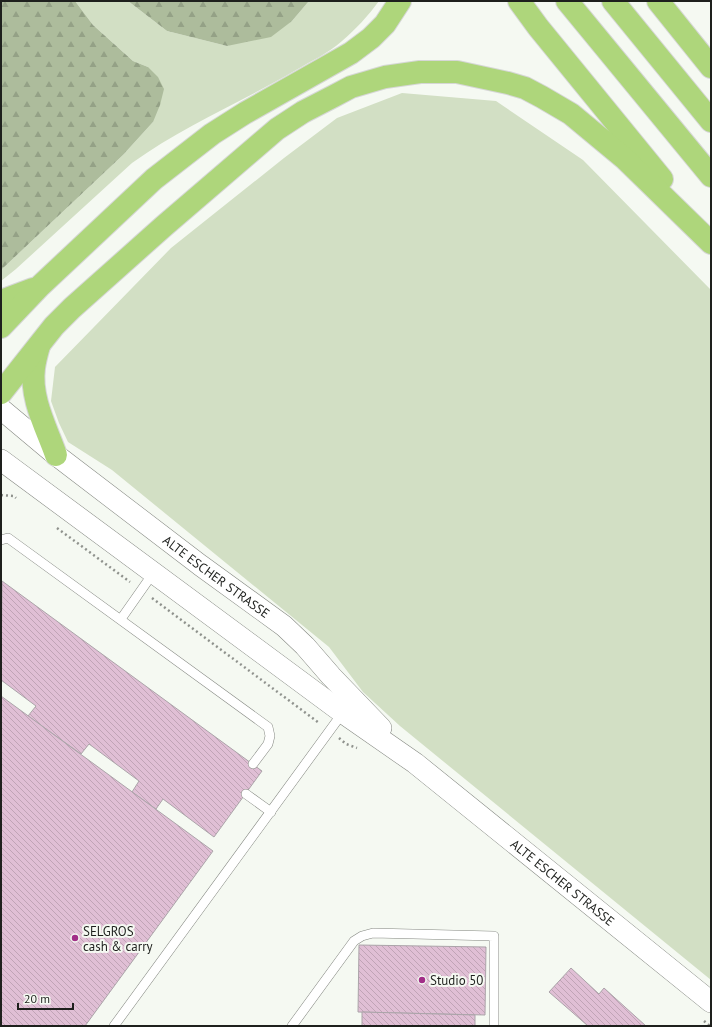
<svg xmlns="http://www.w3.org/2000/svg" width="712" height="1027" font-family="'PT Sans',sans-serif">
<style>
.green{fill:#d2dfc4}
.forest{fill:url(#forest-firs)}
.building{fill:url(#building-back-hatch);stroke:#aba4a9}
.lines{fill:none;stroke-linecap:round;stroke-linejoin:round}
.service-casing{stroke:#848781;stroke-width:10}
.tertiary-casing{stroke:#848781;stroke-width:22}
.motorway-casing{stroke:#d6d7d6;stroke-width:24}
.path{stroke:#8f928d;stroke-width:2.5;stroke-dasharray:2 3;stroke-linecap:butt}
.service{stroke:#fff;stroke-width:9}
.tertiary{stroke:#fff;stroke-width:21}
.motorway{stroke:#aed67b;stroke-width:22}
.poi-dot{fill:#a22e88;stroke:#f5f9f2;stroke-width:1.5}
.labels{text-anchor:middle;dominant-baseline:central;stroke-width:4;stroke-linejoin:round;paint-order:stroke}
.street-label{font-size:13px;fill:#1e201d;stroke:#f5f9f2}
.poi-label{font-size:13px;fill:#1e201d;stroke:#f5f9f2;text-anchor:start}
</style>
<defs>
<pattern id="forest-firs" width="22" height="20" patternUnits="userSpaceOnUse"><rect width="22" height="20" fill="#adbc9c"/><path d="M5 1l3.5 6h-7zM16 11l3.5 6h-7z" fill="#94a186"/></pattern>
<pattern id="building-back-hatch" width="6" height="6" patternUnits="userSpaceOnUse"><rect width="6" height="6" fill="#e0bfd5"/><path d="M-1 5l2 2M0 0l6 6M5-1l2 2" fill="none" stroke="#c0a4b6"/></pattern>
</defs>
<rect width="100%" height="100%" fill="#f5f9f2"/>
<g class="green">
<path d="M 75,1 L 128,1 L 167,31 L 227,46 L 292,21 L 309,1 L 379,1 C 368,16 356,29 342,41 C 329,53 311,61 296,70 C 242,102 183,126 132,163 L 16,269 L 1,281 L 1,270 L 123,155 L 153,122 L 148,67 L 133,61 L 93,25 Z"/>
<polygon points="402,93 496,101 583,160 711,290 711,980 400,726 363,692 329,647 112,470 68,442 59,423 51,401 55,367 171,248 284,158 337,118"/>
</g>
<g class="forest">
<polygon points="1,1 75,1 93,25 133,61 148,67 158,77 164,89 160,105 153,122 123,155 1,270"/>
<polygon points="128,1 309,1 292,21 271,37 227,46 167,31"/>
</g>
<g class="building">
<polygon points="2,581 262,771 214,837 163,799 156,809 132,792 139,781 89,744 81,754 28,716 36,706 1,680"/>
<polygon points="1,696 213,851 85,1026 1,1026"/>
<polygon points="359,945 486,947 485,1015 358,1012"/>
<polygon points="571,968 599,994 604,988 646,1026 588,1026 549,992"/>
<polygon points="362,1012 475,1015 475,1026 362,1026"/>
</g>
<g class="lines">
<defs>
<g id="service">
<polyline points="1,540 8,538 268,727 270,736 268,744 253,764"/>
<polyline points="121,619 154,572"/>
<polyline points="246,794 271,812"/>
<polyline points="114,1026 344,711"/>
<polyline points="292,1026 354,941 362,936 373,933 494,936 494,1026"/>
</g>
<g id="tertiary">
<path id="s1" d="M 1,409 L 56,455 L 200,565 L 284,626 L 305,646 L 331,676 L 381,728"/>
<path id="s2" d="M 1,460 L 343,713 L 415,763 L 711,1002"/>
</g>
<g id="motorway">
<polyline points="519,1 538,27 662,179"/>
<polyline points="567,1 711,176"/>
<polyline points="613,1 711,121"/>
<polyline points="658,1 711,67"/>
<polyline points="1,301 33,289"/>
<polyline points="1,327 40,286 154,179 212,134 245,113 351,53 371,38 385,24 400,1"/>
<path d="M 39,346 C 37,353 35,360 34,368 C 30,398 46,427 56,455"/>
<polyline points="1,393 54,326 72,308 164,226 277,129 303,112 334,96 351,87 385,77 420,72 457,72 508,83 525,88 542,97 571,114 624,158 711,243"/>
</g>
</defs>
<use href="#service" class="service-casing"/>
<use href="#tertiary" class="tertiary-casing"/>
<use href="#motorway" class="motorway-casing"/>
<g class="path">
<polyline points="1,495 14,496 16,498"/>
<polyline points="57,528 130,582"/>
<polyline points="152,598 319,723"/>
<polyline points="339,738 346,744 357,748"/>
<polyline points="704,1021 710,1026"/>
</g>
<use href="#service" class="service"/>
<use href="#tertiary" class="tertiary"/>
<use href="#motorway" class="motorway"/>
</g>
<g class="poi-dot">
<circle cx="75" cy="938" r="4"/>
<circle cx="422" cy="980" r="4"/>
</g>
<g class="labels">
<g class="street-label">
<text stroke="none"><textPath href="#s1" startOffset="273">ALTE ESCHER STRASSE</textPath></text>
<text stroke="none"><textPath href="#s2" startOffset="703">ALTE ESCHER STRASSE</textPath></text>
</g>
<g class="poi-label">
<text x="83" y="931">SELGROS<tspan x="83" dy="15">cash &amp; carry</tspan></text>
<text x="430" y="980">Studio 50</text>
</g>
</g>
<rect width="712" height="1027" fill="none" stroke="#1e201d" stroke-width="4"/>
<path d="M18 1003v6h55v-6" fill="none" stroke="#1e201d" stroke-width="2"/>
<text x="24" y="1003" font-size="12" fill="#1e201d" stroke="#f5f9f2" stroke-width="3" paint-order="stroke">20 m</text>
</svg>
